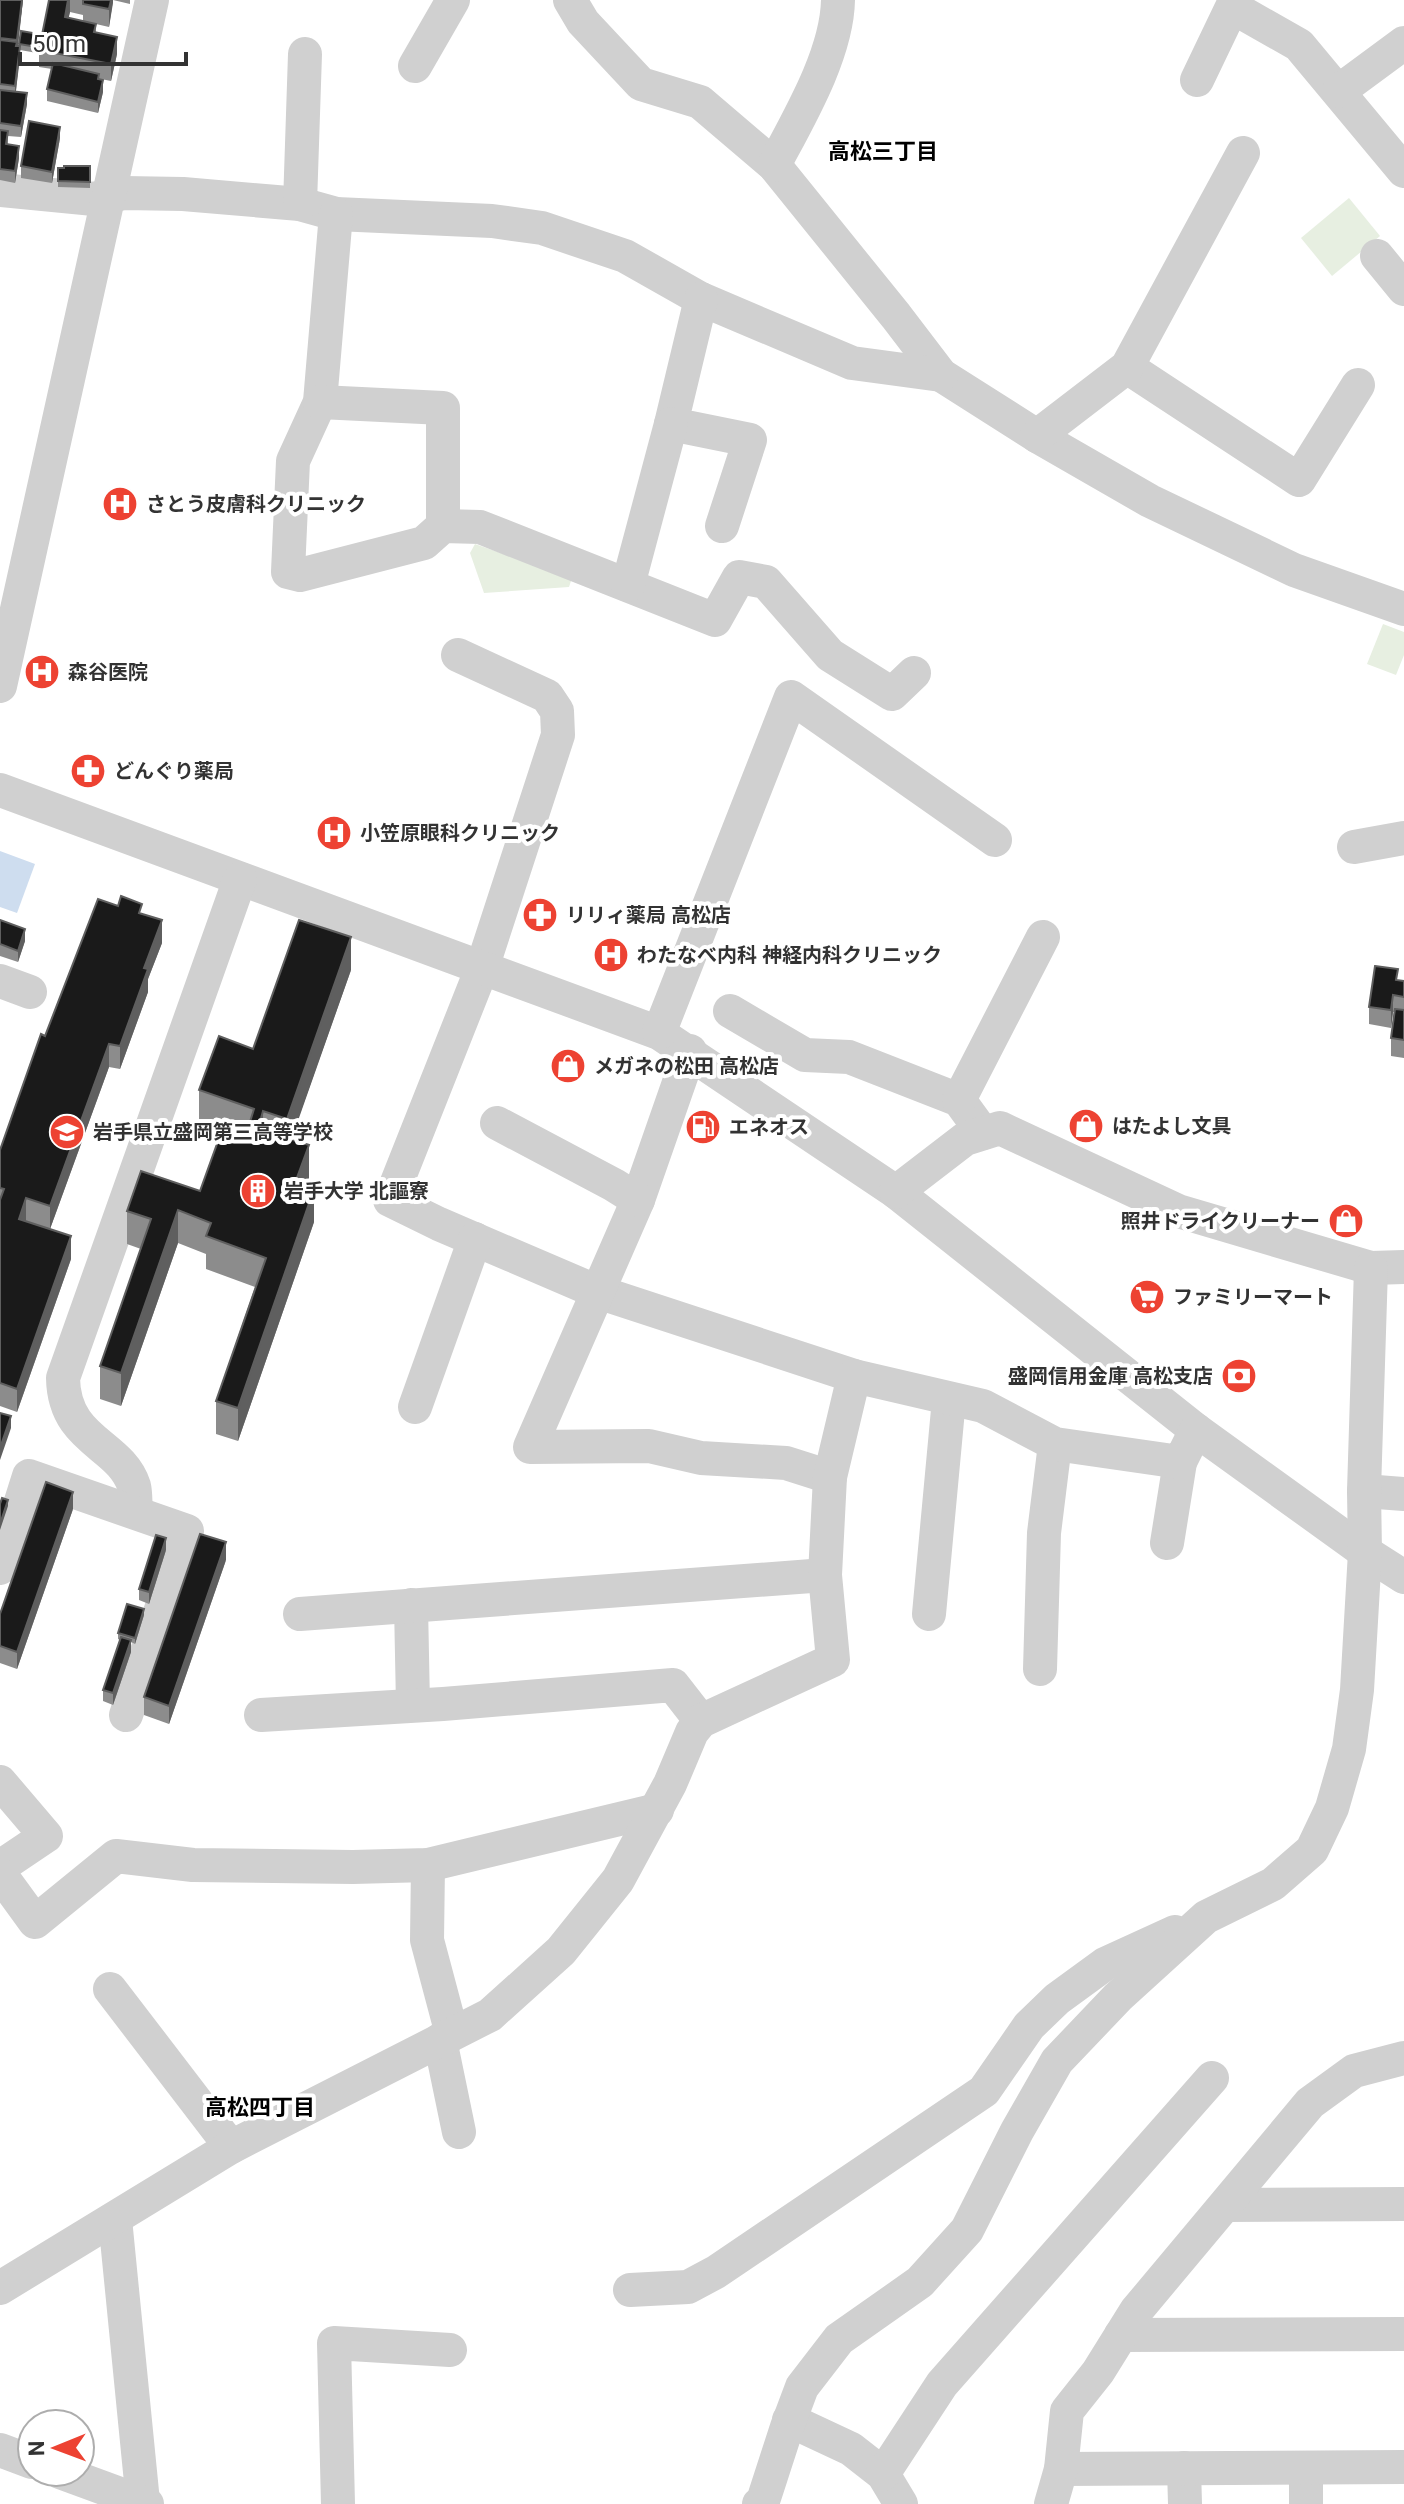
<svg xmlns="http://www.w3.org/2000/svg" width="1404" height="2504" font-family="Roboto,'Noto Sans JP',sans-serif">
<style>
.green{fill:#e7efe1}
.water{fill:#ceddef}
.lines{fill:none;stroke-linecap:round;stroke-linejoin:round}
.minor{stroke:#d0d0d0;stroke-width:34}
.wall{fill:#8c8c8c;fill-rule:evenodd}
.shaded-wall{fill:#5f5f5f}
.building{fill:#1a1a1a;stroke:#5f5f5f;stroke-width:2}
.labels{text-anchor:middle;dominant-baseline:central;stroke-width:8;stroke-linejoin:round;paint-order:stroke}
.poi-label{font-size:20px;font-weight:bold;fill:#333;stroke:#fff;text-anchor:start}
.neighbourhood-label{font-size:22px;font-weight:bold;fill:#000;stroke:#fff}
</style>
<rect width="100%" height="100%" fill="#fff"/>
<g class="green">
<polygon points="1349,198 1380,236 1332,276 1301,238"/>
<polygon points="475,544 572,578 569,587 484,593 470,553"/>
<polygon points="1383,624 1404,632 1404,655 1396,675 1367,664"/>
</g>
<polygon class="water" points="0,851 35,864 17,913 0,907"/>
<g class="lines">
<g class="minor">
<polyline points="570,0 583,22 641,84 700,102 774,165 896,316 941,375 1037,436 1150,501 1294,570 1404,609"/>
<polyline points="415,66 453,0"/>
<polyline points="1197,80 1232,7 1299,45 1404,171"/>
<polyline points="1339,91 1404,43"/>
<path d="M 774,165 C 799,118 837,54 838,0"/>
<polyline points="0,190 94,199 124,193 183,194 300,204 336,214 492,221 542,228 625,256 701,299 852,363 941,375"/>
<polyline points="300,204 305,54"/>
<polyline points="336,214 320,402 293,461 288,572 300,575 424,543 443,526 480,527 715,620 739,577 766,582 830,655 892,694 914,673"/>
<polyline points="1377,256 1404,289"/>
<polyline points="701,299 671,424 750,440 722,526"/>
<polyline points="1127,367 1299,480 1358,385"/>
<polyline points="320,402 443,408 443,526"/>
<polyline points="1037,436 1127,367 1243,153"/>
<polyline points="628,585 671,424"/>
<polyline points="458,655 547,696 557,711 558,735 482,968 390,1200 439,1224 598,1292 854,1376"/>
<polyline points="0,686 152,0"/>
<polyline points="0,790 659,1033 896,1192 1196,1430 1365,1552 1404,1577"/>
<polyline points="1354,847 1404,838"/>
<polyline points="0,981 30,992"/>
<polyline points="730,1011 805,1055 849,1057 959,1100 983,1133"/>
<polyline points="659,1033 791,697 995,840"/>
<polyline points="690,1051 638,1200 530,1447 649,1446 701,1458 786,1463 830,1477"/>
<polyline points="959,1100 1043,937"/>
<polyline points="497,1123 614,1185 638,1200"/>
<polyline points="896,1192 965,1139 1000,1128 1178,1211 1371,1268 1404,1267"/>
<polyline points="415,1407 475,1239"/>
<polyline points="1364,1491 1404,1494"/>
<path d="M 136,1511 C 135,1504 136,1494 134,1486 C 120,1443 64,1442 63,1378 L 240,879"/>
<polyline points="1167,1543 1180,1462"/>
<polyline points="0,1568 29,1476 187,1531 126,1715"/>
<polyline points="411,1605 413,1705"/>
<polyline points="300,1614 825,1575"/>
<polyline points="929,1614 949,1399"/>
<polyline points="1040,1669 1044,1533 1055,1444"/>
<polyline points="261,1715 443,1704 673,1685 701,1721"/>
<polyline points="0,1782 46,1836 0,1867"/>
<polyline points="428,1865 427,1940 452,2034"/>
<polyline points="0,1874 35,1922 116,1856 193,1865 353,1867 428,1865 657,1810"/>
<polyline points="110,1989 231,2147"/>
<polyline points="440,2040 459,2132"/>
<polyline points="1226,2205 1404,2204"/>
<polyline points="115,2219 143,2502"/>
<polyline points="0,2288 231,2147 490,2015 561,1951 618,1880 670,1784 692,1732 701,1721 833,1660 825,1575 830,1477 854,1376 983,1406 1055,1444 1180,1462 1196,1430"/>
<polyline points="630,2290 688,2287 716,2272 984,2091 1029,2026 1057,1999 1105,1964 1175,1932"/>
<polyline points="1121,2335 1404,2334"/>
<polyline points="789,2420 851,2449 883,2474 901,2504"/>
<polyline points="0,2450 32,2462"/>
<polyline points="1184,2468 1185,2504"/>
<polyline points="1306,2468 1306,2504"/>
<polyline points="1061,2469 1404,2467"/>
<polyline points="60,2472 147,2504"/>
<polyline points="883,2474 942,2384 1212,2078"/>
<polyline points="338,2504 334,2343 450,2350"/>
<polyline points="759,2504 763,2501 787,2427 802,2387 839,2339 920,2282 967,2230 1017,2131 1057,2061 1118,1997 1206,1917 1273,1884 1312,1850 1332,1808 1349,1749 1357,1690 1365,1552 1364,1491 1371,1268"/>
<polyline points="1051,2504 1061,2469 1067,2411 1098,2372 1136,2311 1310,2103 1354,2071 1404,2058"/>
</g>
</g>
<g class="wall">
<polygon points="0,0 23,0 18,46 19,46 21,31 39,40 37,53 20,50 16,91 27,104 21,137 8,136 8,144 19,158 15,183 0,180"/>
<path d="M 49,0 L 130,0 L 130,4 L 113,0 L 109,27 L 96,24 L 96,32 L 117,54 L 111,81 L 101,79 L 103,92 L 98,113 L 47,101 L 47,89 L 52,69 L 39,67 L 39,50 ZM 70,12 L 83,15 L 83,21 L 68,18 Z"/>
<polygon points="60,138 52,183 21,178 21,166"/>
<polygon points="90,166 90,188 58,187 58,168"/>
<polygon points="142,914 162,943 148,979 148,992 120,1069 109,1067 50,1229 26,1221 71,1259 17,1412 0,1406 0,1150 45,1036"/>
<polygon points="0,920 25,941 18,962 0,956"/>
<polygon points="351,970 291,1139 309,1178 306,1187 314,1222 238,1441 216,1434 216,1401 255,1287 206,1269 206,1254 178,1243 121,1406 100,1399 100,1366 141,1249 127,1244 127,1211 200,1191 222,1131 199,1123 199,1090 253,1049"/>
<polygon points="1398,980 1404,981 1404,1058 1391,1056 1391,1038 1394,1012 1393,1012 1391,1028 1369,1024 1369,1007"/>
<polygon points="73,1509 17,1669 0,1663 0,1614"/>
<polygon points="166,1550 149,1604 139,1600 139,1589"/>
<polygon points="226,1560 169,1724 144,1715 144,1697"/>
<polygon points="144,1615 135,1644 131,1642 131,1652 113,1705 103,1701 103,1690 120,1640 118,1639 118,1633"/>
</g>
<g class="shaded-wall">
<polygon points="22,0 23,0 17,52 17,40"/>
<polygon points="68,0 70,0 70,12 65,34 65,17"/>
<polygon points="111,0 113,0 113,3 109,27 109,9"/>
<polygon points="117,37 117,54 111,81 111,64"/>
<polygon points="20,46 20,58 15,98 15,86"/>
<polygon points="103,80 103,92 98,113 98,102"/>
<polygon points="27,93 27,104 21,137 21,126"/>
<polygon points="60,127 60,138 52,183 52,172"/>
<polygon points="19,146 19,158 15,183 15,171"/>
<polygon points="162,920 162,943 148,979 148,992 120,1069 120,1046 144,968"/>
<polygon points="25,929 25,941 18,962 18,951"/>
<polygon points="351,937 351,970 287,1152 287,1119"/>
<polygon points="1393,995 1393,1012 1391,1028 1391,1010"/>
<polygon points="109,1044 109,1067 50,1229 50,1206"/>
<polygon points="263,1111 263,1144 258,1129"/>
<polygon points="309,1145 309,1178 295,1216 295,1183"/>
<polygon points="314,1189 314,1222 238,1441 238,1408"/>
<polygon points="26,1198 26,1221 19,1219"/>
<polygon points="178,1210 178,1243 121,1406 121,1373"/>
<polygon points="71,1236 71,1259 17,1412 17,1389"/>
<polygon points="11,1416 11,1428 0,1460 0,1448"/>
<polygon points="73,1492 73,1509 17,1669 17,1652"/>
<polygon points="8,1500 8,1506 0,1530 0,1524"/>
<polygon points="166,1538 166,1550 149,1604 149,1592"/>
<polygon points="226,1542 226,1560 169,1724 169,1706"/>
<polygon points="144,1609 144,1615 135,1644 135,1638"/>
<polygon points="131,1640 131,1652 113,1705 113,1693"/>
</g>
<g class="building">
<polygon points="0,0 22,0 17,40 0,38"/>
<polygon points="49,0 68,0 65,17 96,24 94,32 117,37 111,64 39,50"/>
<polygon points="83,0 111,0 109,9 83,4"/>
<polygon points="21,31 39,34 37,47 19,44"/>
<polygon points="0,40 17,42 16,46 20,46 15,86 0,84"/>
<polygon points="53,63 99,74 98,79 103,80 98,102 47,89"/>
<polygon points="0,90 27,93 21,126 0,123"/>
<polygon points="29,121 60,127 52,172 21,166"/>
<polygon points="0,130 8,131 6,144 19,146 15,171 0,169"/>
<polygon points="64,166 90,166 90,182 58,181 58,168 64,168"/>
<polygon points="121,896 142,904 139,913 162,920 144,968 148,969 120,1046 109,1044 50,1206 26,1198 19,1219 71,1236 17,1389 0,1383 0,1200 4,1189 0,1188 0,1150 41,1034 45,1036 98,899 118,906"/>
<polygon points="0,920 25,929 18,951 0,944"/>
<polygon points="299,920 351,937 287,1119 263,1111 258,1129 309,1145 295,1183 314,1189 238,1408 216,1401 266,1258 206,1236 211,1223 178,1210 121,1373 100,1366 151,1219 127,1211 141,1171 200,1191 226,1119 249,1125 254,1109 199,1090 219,1036 253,1049"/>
<polygon points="1375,966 1398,969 1396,980 1404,981 1404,997 1393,995 1391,1010 1369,1007"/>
<polygon points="1395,1009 1404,1010 1404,1040 1391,1038"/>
<polygon points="0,1413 11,1416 0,1448"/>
<polygon points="46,1482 73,1492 17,1652 0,1646 0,1614"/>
<polygon points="2,1498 8,1500 0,1524 0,1504"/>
<polygon points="200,1534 226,1542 169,1706 144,1697"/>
<polygon points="156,1535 166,1538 149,1592 139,1589"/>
<polygon points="127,1604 144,1609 135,1638 118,1633"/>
<polygon points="121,1637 131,1640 113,1693 103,1690"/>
</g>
<defs>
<symbol id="hospital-disc" viewBox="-11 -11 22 22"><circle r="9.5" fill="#ed4232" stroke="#fff"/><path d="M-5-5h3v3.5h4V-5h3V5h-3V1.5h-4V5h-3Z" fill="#fff"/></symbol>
<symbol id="pharmacy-disc" viewBox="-11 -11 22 22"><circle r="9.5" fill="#ed4232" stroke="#fff"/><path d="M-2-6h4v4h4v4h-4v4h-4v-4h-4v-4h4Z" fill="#fff"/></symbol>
<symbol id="shop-disc" viewBox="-11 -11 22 22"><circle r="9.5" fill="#ed4232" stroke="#fff"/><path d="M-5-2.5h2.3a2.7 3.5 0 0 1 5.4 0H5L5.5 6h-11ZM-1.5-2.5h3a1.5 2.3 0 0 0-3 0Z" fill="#fff"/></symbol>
<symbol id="fuel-disc" viewBox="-11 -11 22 22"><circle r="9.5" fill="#ed4232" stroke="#fff"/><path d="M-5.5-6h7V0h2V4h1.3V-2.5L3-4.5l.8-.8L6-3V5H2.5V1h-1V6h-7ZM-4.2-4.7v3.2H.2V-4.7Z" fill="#fff"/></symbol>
<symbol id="school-disc" viewBox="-11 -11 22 22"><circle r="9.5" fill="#ed4232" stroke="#fff"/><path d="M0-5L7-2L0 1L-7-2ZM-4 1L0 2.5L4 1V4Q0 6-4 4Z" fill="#fff"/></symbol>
<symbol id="building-disc" viewBox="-11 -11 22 22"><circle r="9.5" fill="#ed4232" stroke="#fff"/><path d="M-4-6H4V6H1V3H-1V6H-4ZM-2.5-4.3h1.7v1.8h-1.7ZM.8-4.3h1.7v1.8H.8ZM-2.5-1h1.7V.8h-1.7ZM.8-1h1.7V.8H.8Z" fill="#fff"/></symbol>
<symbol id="supermarket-disc" viewBox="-11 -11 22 22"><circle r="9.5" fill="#ed4232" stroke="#fff"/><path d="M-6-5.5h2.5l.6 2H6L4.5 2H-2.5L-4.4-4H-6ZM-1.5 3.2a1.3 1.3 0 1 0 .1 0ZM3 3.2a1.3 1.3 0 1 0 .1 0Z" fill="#fff"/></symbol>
<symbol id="bank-disc" viewBox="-11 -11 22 22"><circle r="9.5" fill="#ed4232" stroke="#fff"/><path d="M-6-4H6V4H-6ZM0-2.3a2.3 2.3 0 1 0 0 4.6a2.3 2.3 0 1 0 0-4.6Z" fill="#fff"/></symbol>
</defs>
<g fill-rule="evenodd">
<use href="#hospital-disc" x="100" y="484" width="40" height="40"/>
<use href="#hospital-disc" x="22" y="652" width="40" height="40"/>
<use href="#pharmacy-disc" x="68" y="751" width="40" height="40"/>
<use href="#hospital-disc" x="314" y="813" width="40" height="40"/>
<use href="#pharmacy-disc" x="520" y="895" width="40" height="40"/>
<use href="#hospital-disc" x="591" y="935" width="40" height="40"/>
<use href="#shop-disc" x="548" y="1046" width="40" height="40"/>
<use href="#shop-disc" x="1066" y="1106" width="40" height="40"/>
<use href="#fuel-disc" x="683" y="1107" width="40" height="40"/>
<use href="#school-disc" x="47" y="1112" width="40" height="40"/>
<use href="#building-disc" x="238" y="1171" width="40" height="40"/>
<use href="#shop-disc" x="1326" y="1201" width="40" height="40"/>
<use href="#supermarket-disc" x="1127" y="1277" width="40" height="40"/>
<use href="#bank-disc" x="1219" y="1356" width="40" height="40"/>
</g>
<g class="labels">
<g class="poi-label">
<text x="146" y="504">さとう皮膚科クリニック</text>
<text x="68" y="672">森谷医院</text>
<text x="114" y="771">どんぐり薬局</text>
<text x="360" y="833">小笠原眼科クリニック</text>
<text x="566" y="915">リリィ薬局 高松店</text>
<text x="637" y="955">わたなべ内科 神経内科クリニック</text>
<text x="594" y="1066">メガネの松田 高松店</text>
<text x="1112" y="1126">はたよし文具</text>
<text x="729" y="1127">エネオス</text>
<text x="93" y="1132">岩手県立盛岡第三高等学校</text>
<text x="284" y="1191">岩手大学 北謳寮</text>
<text x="1320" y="1221" text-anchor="end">照井ドライクリーナー</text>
<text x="1173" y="1297">ファミリーマート</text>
<text x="1213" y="1376" text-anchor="end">盛岡信用金庫 高松支店</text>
</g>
<g class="neighbourhood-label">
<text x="883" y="151">高松三丁目</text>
<text x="260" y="2107">高松四丁目</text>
</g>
</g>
<g transform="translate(56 2448) rotate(269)"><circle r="38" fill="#ffffff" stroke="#adadad" stroke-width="2"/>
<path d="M0-6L14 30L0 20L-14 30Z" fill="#ed4232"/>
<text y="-12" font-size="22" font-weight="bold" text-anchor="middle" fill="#333333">N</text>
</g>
<path d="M20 52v12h166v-12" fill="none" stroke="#333333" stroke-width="4"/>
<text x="32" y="52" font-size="24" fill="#333333" stroke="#ffffff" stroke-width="6" paint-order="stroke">50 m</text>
</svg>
